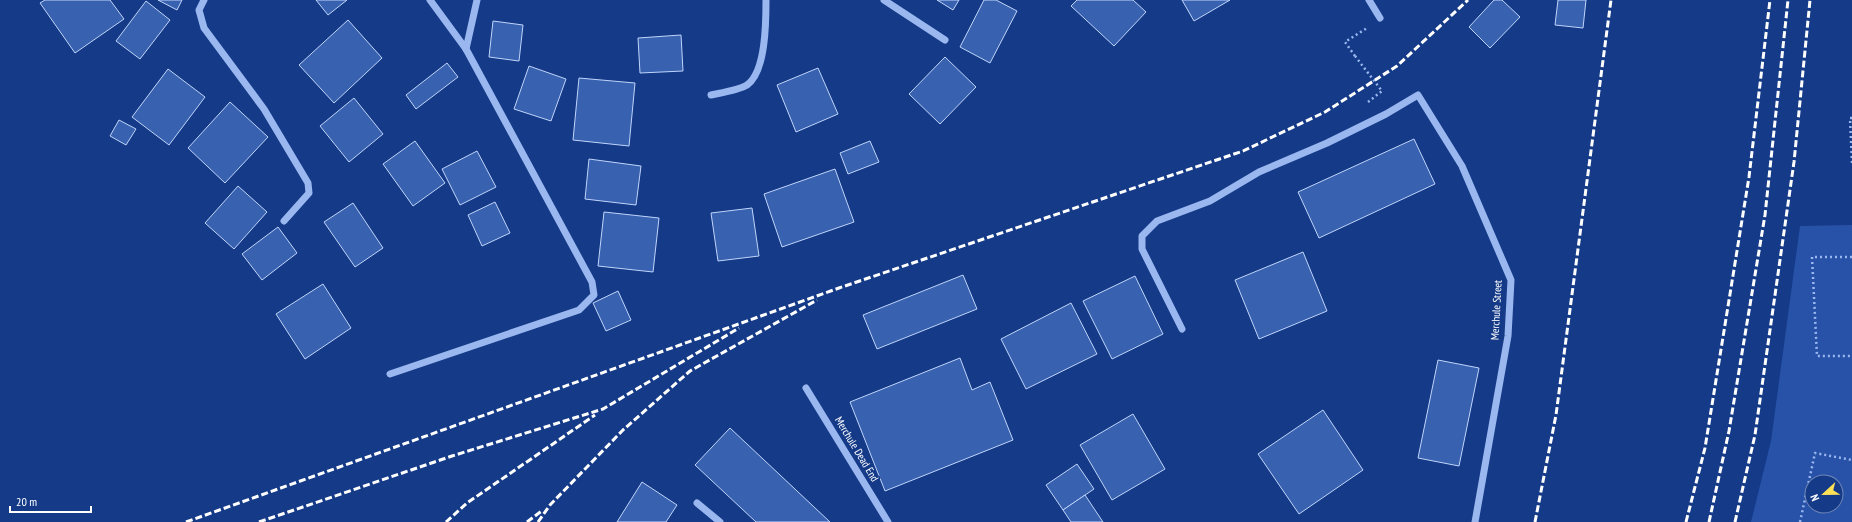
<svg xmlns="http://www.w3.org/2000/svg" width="1852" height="522" font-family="'PT Sans Narrow',sans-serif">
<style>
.green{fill:#2752a7;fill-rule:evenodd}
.building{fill:#3861b0;stroke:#c0d5fb}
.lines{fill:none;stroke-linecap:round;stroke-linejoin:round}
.path{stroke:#9ab7ef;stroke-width:2.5;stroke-dasharray:2 3;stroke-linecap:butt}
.minor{stroke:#9ab7ef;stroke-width:7}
.rail{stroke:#fff;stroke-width:3;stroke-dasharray:7 3;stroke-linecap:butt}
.path-bridge{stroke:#9ab7ef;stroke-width:2.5;stroke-dasharray:2 3;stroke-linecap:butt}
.labels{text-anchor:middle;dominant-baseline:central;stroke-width:3.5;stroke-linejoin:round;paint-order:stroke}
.street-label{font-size:11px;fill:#fff;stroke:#143a88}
</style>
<rect width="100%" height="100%" fill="#143a88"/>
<path class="green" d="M 1852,225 L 1852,522 L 1751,522 L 1771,441 L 1800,226 ZM 1812,482 L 1836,482 L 1836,506 L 1812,506 Z"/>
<g class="building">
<polygon points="45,0 110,0 124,19 75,53 40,3"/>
<polygon points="158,0 182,0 177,10"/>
<polygon points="316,0 347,0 328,15"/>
<polygon points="937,0 959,0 953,10"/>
<polygon points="984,0 996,0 1017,11 990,63 960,47"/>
<polygon points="1077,0 1133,0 1146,12 1114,46 1071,6"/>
<polygon points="1182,0 1230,0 1194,21"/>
<polygon points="1494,0 1502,0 1520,17 1490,48 1469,27"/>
<polygon points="1558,0 1586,0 1583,28 1555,25"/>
<polygon points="146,1 170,20 140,59 116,41"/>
<polygon points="348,20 382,58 334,103 299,65"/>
<polygon points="493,21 523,25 519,61 489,57"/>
<polygon points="681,35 683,71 640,73 638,38"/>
<polygon points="945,57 976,87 940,124 909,94"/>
<polygon points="447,63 458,77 416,109 406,95"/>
<polygon points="529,66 566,79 551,121 514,109"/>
<polygon points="818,68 838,114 796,132 777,85"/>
<polygon points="168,69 205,97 169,145 132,117"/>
<polygon points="579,78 635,83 629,146 573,140"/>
<polygon points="354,98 383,134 349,162 320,126"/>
<polygon points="230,102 268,137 225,183 188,148"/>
<polygon points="119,120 136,129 126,145 110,136"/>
<polygon points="1414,139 1435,184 1319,238 1298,192"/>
<polygon points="415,141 445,183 413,206 383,164"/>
<polygon points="870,141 879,162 848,174 840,153"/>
<polygon points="477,151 496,187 460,205 442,169"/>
<polygon points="589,159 641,166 636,205 585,199"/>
<polygon points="835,169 854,222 782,247 764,194"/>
<polygon points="238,186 267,212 234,249 205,223"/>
<polygon points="495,202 510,233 482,246 468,215"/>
<polygon points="353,203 383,248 355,267 324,222"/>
<polygon points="752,208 759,256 718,261 711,213"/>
<polygon points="604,212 659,218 653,272 598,266"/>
<polygon points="278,227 297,253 262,280 242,254"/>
<polygon points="1303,252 1327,311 1259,339 1235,280"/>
<polygon points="963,275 977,309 877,349 863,315"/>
<polygon points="1135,276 1163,334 1112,359 1083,301"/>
<polygon points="323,284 351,328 305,359 276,314"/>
<polygon points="618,291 631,320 606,331 593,303"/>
<polygon points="1071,303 1097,354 1026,389 1001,339"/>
<polygon points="960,358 972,390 990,382 1013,440 885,491 850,402"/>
<polygon points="1438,360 1479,368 1459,466 1418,458"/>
<polygon points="1323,410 1363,470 1299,514 1258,454"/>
<polygon points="1133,414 1165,469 1112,500 1080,445"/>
<polygon points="730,428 830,522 756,522 695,465"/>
<polygon points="1077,464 1094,489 1063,510 1046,485"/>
<polygon points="642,482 677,505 666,522 617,522"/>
<polygon points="1085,495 1103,522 1071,522 1063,510"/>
</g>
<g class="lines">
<g class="path">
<polyline points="1355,56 1345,42 1367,28"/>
<polyline points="1368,102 1382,91"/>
<polyline points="1852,118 1850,118 1852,163"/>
<polyline points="1852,257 1812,257 1817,356 1852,356"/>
<polyline points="1800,522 1815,453 1852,460"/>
</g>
<g class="minor">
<polyline points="204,0 199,10 204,28 264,109 308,183 309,193 284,221"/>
<polyline points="884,0 945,40"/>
<polyline points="1369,0 1380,18"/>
<polyline points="466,49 477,0"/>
<path d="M 711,95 C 720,93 739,90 747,85 C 766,72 766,21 766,0"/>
<polyline points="1182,329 1142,249 1142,236 1157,221 1210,201 1259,172 1327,143 1386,114 1418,95 1462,166 1511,280 1508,336 1475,522"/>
<polyline points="390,374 579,310 594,295 592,282 466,49 430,0"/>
<polyline points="806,388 888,522"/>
<polyline points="697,503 720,522"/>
</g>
<g class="rail">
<polyline points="186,522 839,288 1243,151 1325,112 1397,66 1468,0"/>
<polyline points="259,522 452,456 603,409 739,328"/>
<polyline points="446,522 467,503 595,415"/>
<polyline points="527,522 543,510"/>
<polyline points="538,522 550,505 623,430 690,371 817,300"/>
<polyline points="1535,522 1556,415 1611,0"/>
<polyline points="1686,522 1705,448 1749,177 1770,0"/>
<polyline points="1709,522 1729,431 1765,215 1788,0"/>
<polyline points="1735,522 1755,435 1794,162 1810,0"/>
</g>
<polyline class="path-bridge" points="1355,56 1382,91"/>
</g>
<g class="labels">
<g class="street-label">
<text transform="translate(1496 310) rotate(-87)">Merchule Street</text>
<text transform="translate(857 449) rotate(59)">Merchule Dead End</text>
</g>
</g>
<g transform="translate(1824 494) rotate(248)"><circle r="19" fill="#143a88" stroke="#7289b8"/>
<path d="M0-3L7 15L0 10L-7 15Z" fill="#ffe158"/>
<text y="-6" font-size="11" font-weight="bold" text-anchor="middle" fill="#ffffff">N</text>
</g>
<path d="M10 506v6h81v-6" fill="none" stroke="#ffffff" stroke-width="2"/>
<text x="16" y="506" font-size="12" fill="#ffffff" stroke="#143a88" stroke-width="3" paint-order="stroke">20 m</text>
</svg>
